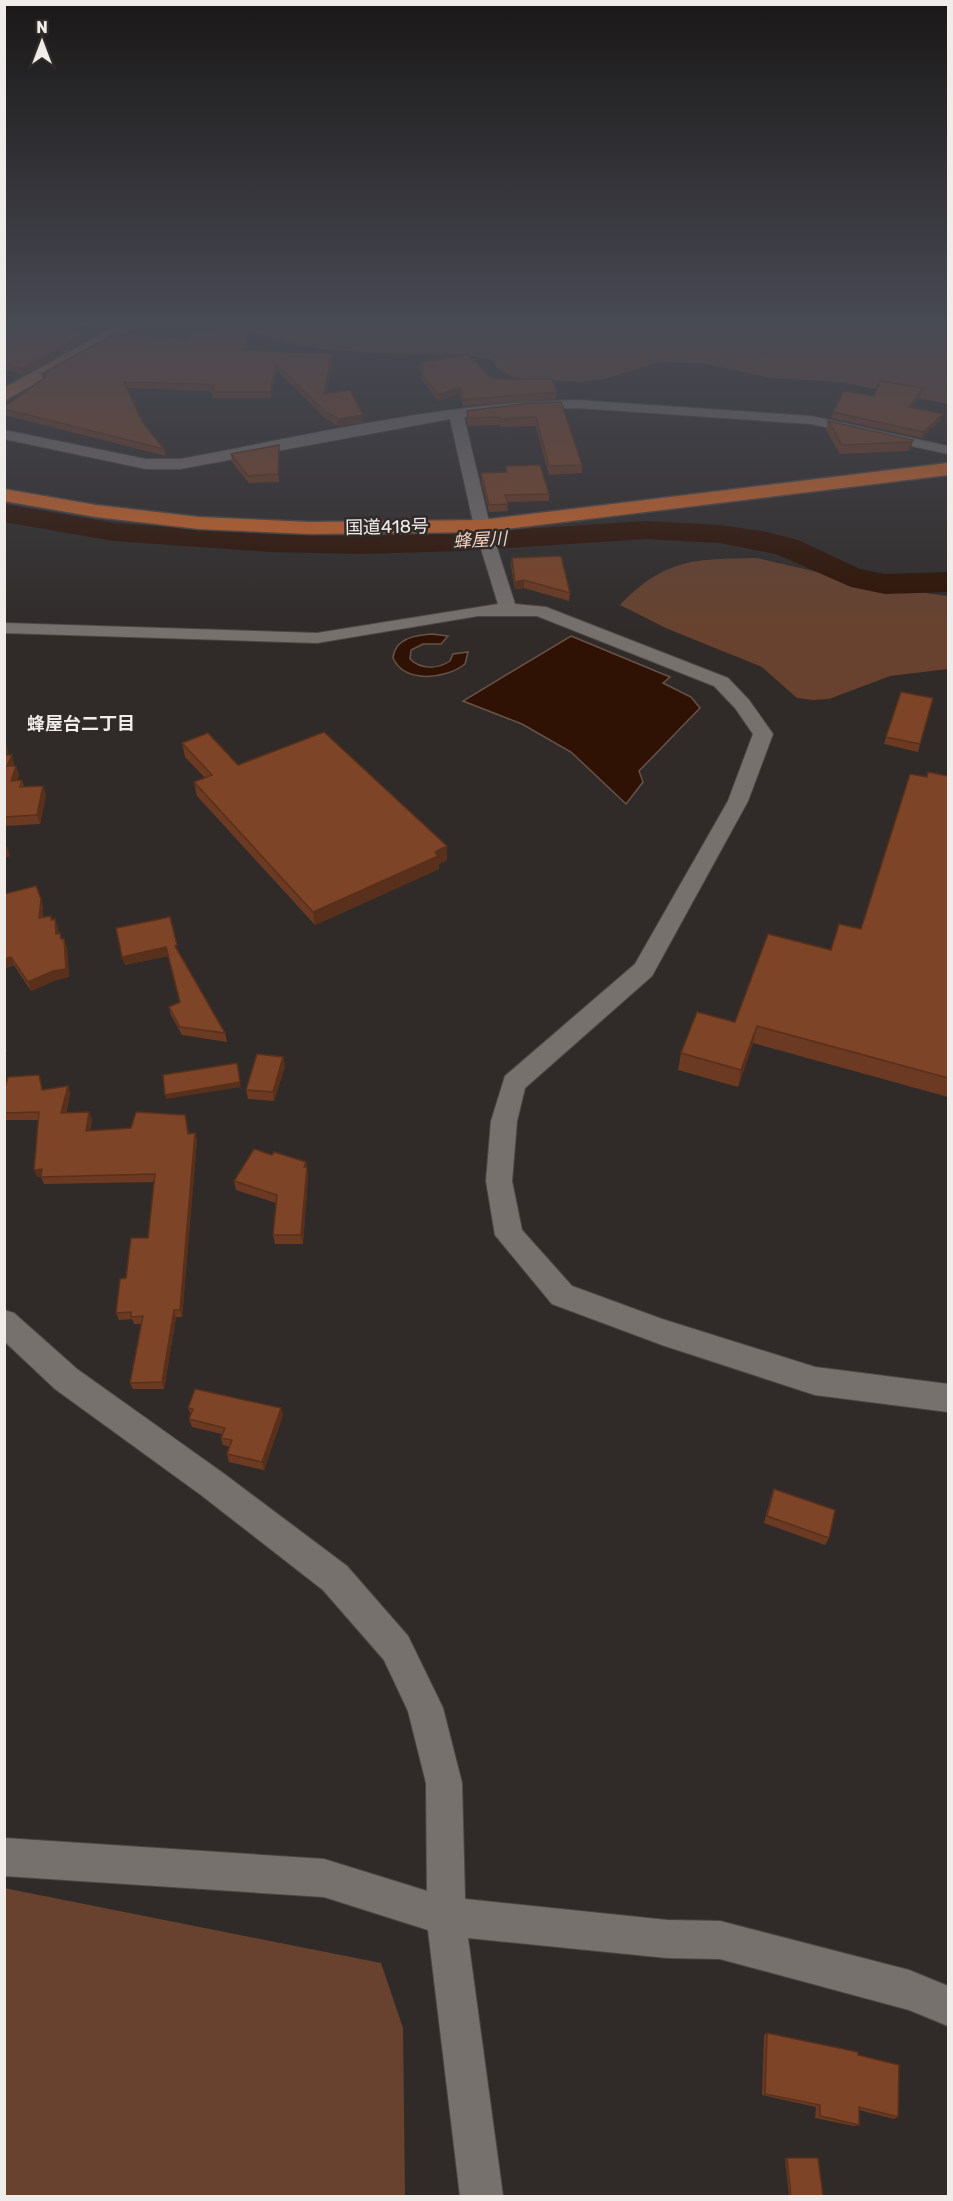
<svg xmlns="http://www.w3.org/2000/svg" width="953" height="2201" font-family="Rubik,'Noto Sans JP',sans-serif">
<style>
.green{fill:#68422e}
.water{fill:#2f1203;stroke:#695348;stroke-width:1.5}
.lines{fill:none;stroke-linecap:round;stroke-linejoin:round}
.river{fill:#2f1203;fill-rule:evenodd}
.minor-casing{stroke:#4c4845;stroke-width:2}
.major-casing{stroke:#4c4845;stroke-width:3}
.highway-casing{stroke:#4c4845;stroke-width:3}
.minor{fill:#77716e;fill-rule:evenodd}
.major{fill:#ae6a43;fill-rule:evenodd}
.highway{fill:#d36627;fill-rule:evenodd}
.wall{fill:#6c3a22}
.shaded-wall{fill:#58301b}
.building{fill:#7d4427;stroke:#58301b;stroke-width:1.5}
.labels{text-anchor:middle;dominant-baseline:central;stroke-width:5;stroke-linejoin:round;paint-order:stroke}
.far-street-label{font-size:18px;fill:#efecea;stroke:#302b29}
.far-water-label{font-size:18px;font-style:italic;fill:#f5d0bf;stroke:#302b29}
.far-neighbourhood-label{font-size:18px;font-weight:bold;fill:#efecea;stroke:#302b29}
</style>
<rect width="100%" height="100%" fill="#302b29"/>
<g class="green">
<path d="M 245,326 L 948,326 L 948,404 L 841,382 L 771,378 L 707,364 L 686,363 L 660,362 L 604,379 L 580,382 L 535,380 L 513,377 L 498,369 L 492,360 L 472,356 C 411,352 295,358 245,326 Z"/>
<path d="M 757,558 L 887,588 L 948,596 L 948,669 L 890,676 L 829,699 L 813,700 L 797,698 L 762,667 L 668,629 L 620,605 C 665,558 696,559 757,558 Z"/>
<polygon points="4,1888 381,1963 403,2028 405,2196 5,2196"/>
</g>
<g class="water">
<path d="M 432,634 L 448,636 L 441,644 L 423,644 L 411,650 L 410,659 C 421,670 438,669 450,661 L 453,654 L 468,652 L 465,664 C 446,679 405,684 393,658 C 395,638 416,635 432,634 Z"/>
<polygon points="571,636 670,677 663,683 691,697 700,708 639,771 643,782 626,804 571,752 522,724 463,701"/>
</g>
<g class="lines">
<polygon class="river" points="4,504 114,523 272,534 361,536 461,533 646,521 720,525 767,532 798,540 860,569 885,574 948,572 948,592 885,594 851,587 776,554 720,543 646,539 461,551 361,554 272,552 114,541 4,522"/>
<defs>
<g id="minor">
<path d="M 578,400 L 811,416 L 948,446 L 948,454 L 811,424 L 578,408 L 529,409 L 464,417 L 490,526 L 515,604 L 546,607 L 728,678 L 749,700 L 773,734 L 748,801 L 652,976 L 525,1088 L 517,1121 L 512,1181 L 522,1230 L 572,1286 L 662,1319 L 815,1367 L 948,1384 L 948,1412 L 815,1395 L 662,1345 L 552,1304 L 495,1235 L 486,1181 L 491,1121 L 505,1076 L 635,964 L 728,801 L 753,734 L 735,708 L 714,686 L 537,616 L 478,616 L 317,643 L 4,633 L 4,623 L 317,633 L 498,604 L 474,526 L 450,419 L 180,469 L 146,469 L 4,439 L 4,430 L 146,459 L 180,459 C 311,435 444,402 578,400 Z"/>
<polygon points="4,1310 14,1313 77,1369 223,1473 347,1566 408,1636 443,1708 462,1783 465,1899 667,1920 720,1921 909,1970 948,1986 948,2026 909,2010 720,1959 667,1958 468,1938 503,2196 460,2196 428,1930 324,1897 4,1876 4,1838 324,1859 427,1891 426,1783 408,1711 384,1660 323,1590 201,1495 55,1389 4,1341"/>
</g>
<polygon id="major" points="116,326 136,326 4,401 4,388"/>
<polygon id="highway" points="948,463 948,475 482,532 310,534 199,529 96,517 4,501 4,489 96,505 199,517 310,522 482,520"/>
</defs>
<use href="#minor" class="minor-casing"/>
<use href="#major" class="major-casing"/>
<use href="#highway" class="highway-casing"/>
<use href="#minor" class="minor"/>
<use href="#major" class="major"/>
<use href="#highway" class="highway"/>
</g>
<g class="wall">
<polygon points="4,326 91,326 81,332 89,338 23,375 4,369"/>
<polygon points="217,326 255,326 246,350 333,361 326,393 363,415 363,422 338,426 325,418 277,370 271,398 213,398 212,392 207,391 127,388 143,423 164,449 166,456 4,415 4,407 43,379 42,374 187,339 214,332"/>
<polygon points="419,363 557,392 556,399 463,406 460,394 438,401 421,379 422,373 420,370"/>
<polygon points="921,394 912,408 941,420 922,438 831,418 833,412 874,396"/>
<polygon points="529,403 582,465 582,473 549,475 536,426 500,427 500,425 468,426 467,419 467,411"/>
<polygon points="828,421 913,440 911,448 908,451 840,454 826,430"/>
<polygon points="279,445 279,482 249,483 232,462 231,454"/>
<polygon points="506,466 549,494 549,501 507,502 508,511 489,512 481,480 481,473 506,472"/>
<polygon points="512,558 570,593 569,601 524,588 515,589 511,566"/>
<polygon points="933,698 918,752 884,744 886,737"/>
<polygon points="4,742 5,742 8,751 7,755 14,764 14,766 19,775 17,781 22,780 24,787 43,786 46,795 40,824 4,826"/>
<polygon points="182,743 238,765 447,860 439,864 439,869 315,925 197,796 194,782 205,778 185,757"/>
<polygon points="948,776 948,1097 753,1043 738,1087 678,1070 681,1053 735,1022 831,950 861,929 927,777"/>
<polygon points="36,886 43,908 43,917 51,916 52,919 58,927 58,933 67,948 69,977 56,980 31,991 14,965 4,969 4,894"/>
<polygon points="179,953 225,1033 227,1042 182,1035 171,1015 169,1007 180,1003 168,956 125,965 122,957"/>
<polygon points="283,1057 285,1066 274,1101 248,1099 246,1090"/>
<polygon points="41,1083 43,1090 68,1086 70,1094 66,1113 92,1119 90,1131 131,1128 187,1123 189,1134 195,1133 197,1140 182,1317 176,1317 164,1389 133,1389 130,1383 141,1324 134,1324 132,1319 119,1320 116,1313 126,1278 148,1238 154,1182 44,1184 41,1177 37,1177 38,1120 4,1120 4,1091"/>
<polygon points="272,1155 306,1162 308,1176 303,1244 275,1244 273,1235 276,1203 236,1190 234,1181"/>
<polygon points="188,1408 283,1415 264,1470 229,1462 227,1454 230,1447 223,1445 221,1438 222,1434 192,1427 189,1419 191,1415"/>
<polygon points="774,1489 829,1538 825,1545 764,1523 771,1496"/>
<polygon points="767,2033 858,2055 898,2117 894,2119 859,2110 859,2125 854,2126 815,2118 816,2107 762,2095 764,2035"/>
<polygon points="785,2158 787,2158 823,2196 789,2196"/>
</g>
<g class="shaded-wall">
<polygon points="81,326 91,326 73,337 72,331"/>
<polygon points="252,326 255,326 243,356 243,350"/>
<polygon points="88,332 89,338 23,375 22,369"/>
<polygon points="332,354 333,361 325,400 324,394"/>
<polygon points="276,364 277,370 271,398 270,392"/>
<polygon points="460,387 460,394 438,401 438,395"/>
<polygon points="923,388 921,394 908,413 909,407"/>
<polygon points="943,414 941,420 922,438 923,432"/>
<polygon points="363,415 363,422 338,426 338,419"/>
<polygon points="913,440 911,448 908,451 910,442"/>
<polygon points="279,445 279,482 278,474"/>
<polygon points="524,580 524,588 515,589 515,582"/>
<polygon points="5,742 8,751 4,762 4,745"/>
<polygon points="12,755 14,764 10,775 7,766"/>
<polygon points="16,766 19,775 14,790 11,781"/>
<polygon points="43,786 46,795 40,824 37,815"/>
<polygon points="447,846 447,860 439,864 439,869 315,925 313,912"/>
<polygon points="7,847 10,856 4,858 4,848"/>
<polygon points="41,899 43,908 42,927 39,918"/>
<polygon points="55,919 58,927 59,943 56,934"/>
<polygon points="64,939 67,948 69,977 56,980 31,991 28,982"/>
<polygon points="166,947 168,956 125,965 122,957"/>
<polygon points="11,957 14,965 4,969 4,959"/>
<polygon points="757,1026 753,1043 738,1087 741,1070"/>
<polygon points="4,1045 7,1051 4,1060"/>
<polygon points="283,1057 285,1066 274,1101 273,1092"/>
<polygon points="237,1063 241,1087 166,1099 165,1095"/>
<polygon points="68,1086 70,1094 64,1120 61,1113"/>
<polygon points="89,1112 92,1119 88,1139 86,1131"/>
<polygon points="195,1133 197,1140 182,1317 180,1310"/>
<polygon points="306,1162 308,1176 303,1244 301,1235 304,1167"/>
<polygon points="42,1169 45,1176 37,1177 34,1170"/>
<polygon points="174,1310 176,1317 164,1389 162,1382"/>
<polygon points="281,1408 283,1415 264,1470 262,1462"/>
</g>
<g class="building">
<polygon points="4,326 81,326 72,331 88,332 22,369 4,364"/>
<polygon points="217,326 252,326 243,350 332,354 324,394 350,390 363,415 338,419 324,411 276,364 270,392 212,392 214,386 206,384 124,382 143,423 164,449 4,409 4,407 47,376 42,374 114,334 187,339 189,332 214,332"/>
<polygon points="468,354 492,379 552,379 557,392 463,400 460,387 438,395 421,373 424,370 419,363"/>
<polygon points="880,381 923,388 909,407 943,414 923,432 833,412 844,391 874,396"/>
<polygon points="561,402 582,465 549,466 536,417 500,419 500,417 468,418 467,411 529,403"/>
<polygon points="828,421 913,440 910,442 842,445"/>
<polygon points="279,445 278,474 248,476 231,454"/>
<polygon points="540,465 549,494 505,495 508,504 489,505 481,473 507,472 506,466"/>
<polygon points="561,556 570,593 524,580 515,582 512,558"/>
<polygon points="901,692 933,698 920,744 886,737"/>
<polygon points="324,732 447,846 435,852 438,856 313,912 194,782 212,775 182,743 208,733 238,765"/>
<polygon points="4,755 12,755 7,766 16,766 11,781 22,780 20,787 43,786 37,815 4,817"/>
<polygon points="928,772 948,776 948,1078 757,1026 741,1070 681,1053 697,1012 735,1022 768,934 831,950 839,924 861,929 910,774 927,777"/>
<polygon points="36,886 41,899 39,918 51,916 51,920 55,919 56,934 60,933 61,939 64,939 66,969 53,971 28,982 11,957 4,959 4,894"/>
<polygon points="170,917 177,945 175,946 225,1033 180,1027 169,1007 180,1002 166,947 122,957 116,928"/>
<polygon points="257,1054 283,1057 273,1092 246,1090"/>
<polygon points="237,1063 240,1082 165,1095 163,1075"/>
<polygon points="39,1075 42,1090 68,1086 61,1113 89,1112 86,1131 131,1128 136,1112 185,1115 188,1134 195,1133 180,1310 174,1310 162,1382 130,1383 143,1316 131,1317 131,1312 116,1313 120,1279 126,1278 131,1238 148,1238 155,1174 41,1177 42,1169 34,1170 39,1112 4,1113 4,1091 8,1077"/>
<polygon points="254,1149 272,1155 274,1152 306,1162 304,1167 307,1167 301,1235 273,1235 277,1195 234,1181"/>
<polygon points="195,1389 281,1408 262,1462 227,1454 232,1440 221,1438 225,1428 189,1419 193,1409 188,1408"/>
<polygon points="774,1489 835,1510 829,1538 767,1516"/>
<polygon points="767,2033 858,2052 858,2055 899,2065 898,2117 859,2107 859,2125 820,2116 820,2105 765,2094"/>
<polygon points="787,2158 818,2158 823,2196 791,2196"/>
</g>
<linearGradient id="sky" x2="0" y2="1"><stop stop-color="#1a1817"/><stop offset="0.51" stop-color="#484a54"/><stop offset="1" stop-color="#484a54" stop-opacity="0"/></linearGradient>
<rect width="953" height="634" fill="url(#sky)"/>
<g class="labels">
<g class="far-street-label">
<text transform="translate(387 527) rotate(-1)">国道418号</text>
</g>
<g class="far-water-label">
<text transform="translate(480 540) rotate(-3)">蜂屋川</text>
</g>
<g class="far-neighbourhood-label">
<text x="81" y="724">蜂屋台二丁目</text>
</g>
</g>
<rect width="953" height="2201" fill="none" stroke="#efecea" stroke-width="12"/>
<g transform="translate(42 42)" stroke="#302b29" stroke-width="4.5" paint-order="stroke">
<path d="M0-4.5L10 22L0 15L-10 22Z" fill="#efecea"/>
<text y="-9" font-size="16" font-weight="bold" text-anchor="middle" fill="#efecea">N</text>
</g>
</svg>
